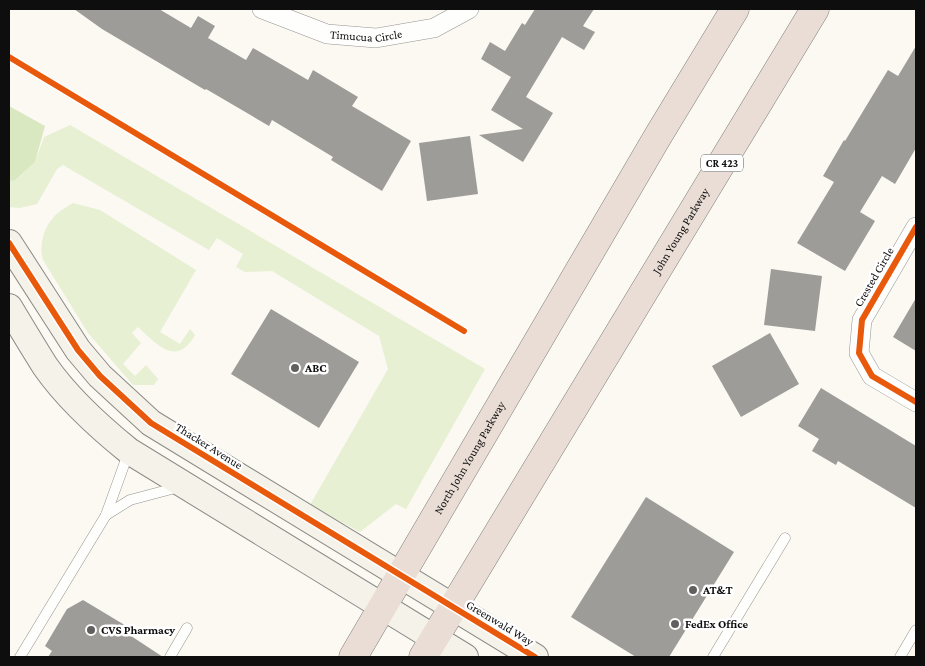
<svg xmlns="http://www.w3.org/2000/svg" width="925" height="666" font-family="'Crimson Pro',serif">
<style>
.green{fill:#e7f0d2}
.forest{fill:#d9e8c0}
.building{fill:#9e9c98}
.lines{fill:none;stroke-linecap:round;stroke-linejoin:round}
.lane-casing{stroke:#959491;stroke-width:11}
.street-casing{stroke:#959491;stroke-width:20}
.secondary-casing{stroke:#8b8a87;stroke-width:28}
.highway-casing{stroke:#82817e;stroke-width:29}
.lane{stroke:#fefefd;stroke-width:10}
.street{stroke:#fefefd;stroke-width:19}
.secondary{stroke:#f5f2ea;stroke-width:26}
.highway{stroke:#eaddd5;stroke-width:28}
.cycleway-casing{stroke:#fff;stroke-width:9}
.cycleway{stroke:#e8590c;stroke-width:6}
.poi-dot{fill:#61605e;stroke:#fff;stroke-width:2}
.labels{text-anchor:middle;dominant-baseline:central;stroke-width:5;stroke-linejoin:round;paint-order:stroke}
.shield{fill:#fff;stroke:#565656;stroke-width:1}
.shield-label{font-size:11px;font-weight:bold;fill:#0e0e0e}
.street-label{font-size:12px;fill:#0e0e0e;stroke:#fff}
.poi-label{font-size:12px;font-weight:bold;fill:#0e0e0e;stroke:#fff;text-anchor:start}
</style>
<rect width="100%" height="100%" fill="#fbf9f2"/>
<g class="green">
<polygon points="70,125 485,369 406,509 396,504 360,532 310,505 388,369 379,336 272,271 245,272 236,267 243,254 217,238 209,250 63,165 57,169 37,204 20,208 9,207 9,180 14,181 35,162 44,137"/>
<path d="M 73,203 L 100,210 L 196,270 L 160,332 L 180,344 L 190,329 L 195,335 C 176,368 157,344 138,327 L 132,333 L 141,343 L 123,364 L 135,376 L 146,365 L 158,379 L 154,385 L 133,385 L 88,333 L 43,260 C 39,247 43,229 53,218 C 57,212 67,207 73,203 Z"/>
</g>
<polygon class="forest" points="9,106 45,126 35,162 14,181 9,180"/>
<g class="building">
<polygon points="74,9 159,9 191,28 198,16 215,26 208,38 246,60 253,48 308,80 313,70 358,97 352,106 411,141 382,191 331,160 333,157 272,120 269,126 206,89 205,90 102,29"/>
<polygon points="535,9 594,9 583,26 595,32 584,50 562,37 526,97 553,113 523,162 479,135 523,129 491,110 511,77 481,59 490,42 505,51 522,23 525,25"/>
<polygon points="916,46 916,148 895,184 882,176 860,212 875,221 845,271 797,243 834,182 823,176 844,140 845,141 888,70 898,76"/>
<polygon points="470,136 478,194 427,201 419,143"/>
<polygon points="771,269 822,276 815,331 764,325"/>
<polygon points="916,298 916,351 893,337"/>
<polygon points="271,309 359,362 319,428 231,374"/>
<polygon points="770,333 799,384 741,417 712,366"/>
<polygon points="821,388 916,446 916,508 838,461 836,465 812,451 819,439 798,426"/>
<polygon points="646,497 734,552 669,657 636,657 571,617"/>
<polygon points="83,600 128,627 125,632 163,657 48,657 52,651 45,646 67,609"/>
</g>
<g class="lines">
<defs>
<g id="lane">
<polyline points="106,515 130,500 179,487"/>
<polyline points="20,657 106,515 129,451"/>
<polyline points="170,657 187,628"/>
<polyline points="713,657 785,538"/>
<polyline points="900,657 916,630"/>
</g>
<g id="street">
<path id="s1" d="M 262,9 L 327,34 L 376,38 L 434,28 L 469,9"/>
<polyline points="916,227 862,320 859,353 872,376 916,402"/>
</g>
<g id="secondary">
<polyline points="9,243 78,350 100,376 151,423 535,657"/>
<path d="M 9,307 C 21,327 33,347 45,366 C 68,399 98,426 129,451 L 465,657"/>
</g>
<g id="highway">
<path id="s2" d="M 353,657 L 658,136 L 735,9"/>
<path id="s3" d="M 423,657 L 815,9"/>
</g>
</defs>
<use href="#lane" class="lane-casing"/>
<use href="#street" class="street-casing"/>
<use href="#secondary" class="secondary-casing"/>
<use href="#highway" class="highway-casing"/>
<use href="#lane" class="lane"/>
<use href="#street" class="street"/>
<use href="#secondary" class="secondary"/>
<use href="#highway" class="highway"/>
<defs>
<g id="cycleway">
<polyline points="9,57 464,331"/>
<polyline points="916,227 862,320 859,353 872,376 916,402"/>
<polyline points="9,243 78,350 100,376 151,423 535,657"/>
</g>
</defs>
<use href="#cycleway" class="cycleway-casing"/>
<use href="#cycleway" class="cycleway"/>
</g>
<g class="poi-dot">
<circle cx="295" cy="368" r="5"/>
<circle cx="693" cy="590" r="5"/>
<circle cx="675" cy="624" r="5"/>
<circle cx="91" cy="630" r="5"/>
</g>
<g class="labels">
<rect class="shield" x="701" y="154.5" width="42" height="17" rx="4"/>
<g class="shield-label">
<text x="722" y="163">CR 423</text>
</g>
<g class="street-label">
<text stroke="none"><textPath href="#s1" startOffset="109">Timucua Circle</textPath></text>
<text stroke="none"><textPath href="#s3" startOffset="498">John Young Parkway</textPath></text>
<text transform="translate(874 277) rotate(-60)">Crested Circle</text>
<text transform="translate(209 446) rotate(32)">Thacker Avenue</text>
<text stroke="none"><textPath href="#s2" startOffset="231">North John Young Parkway</textPath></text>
<text transform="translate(500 623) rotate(31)">Greenwald Way</text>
</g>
<g class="poi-label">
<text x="305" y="368">ABC</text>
<text x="703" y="590">AT&amp;T</text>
<text x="685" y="624">FedEx Office</text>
<text x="101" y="630">CVS Pharmacy</text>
</g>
</g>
<rect width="925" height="666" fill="none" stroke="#0e0e0e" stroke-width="20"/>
</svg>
